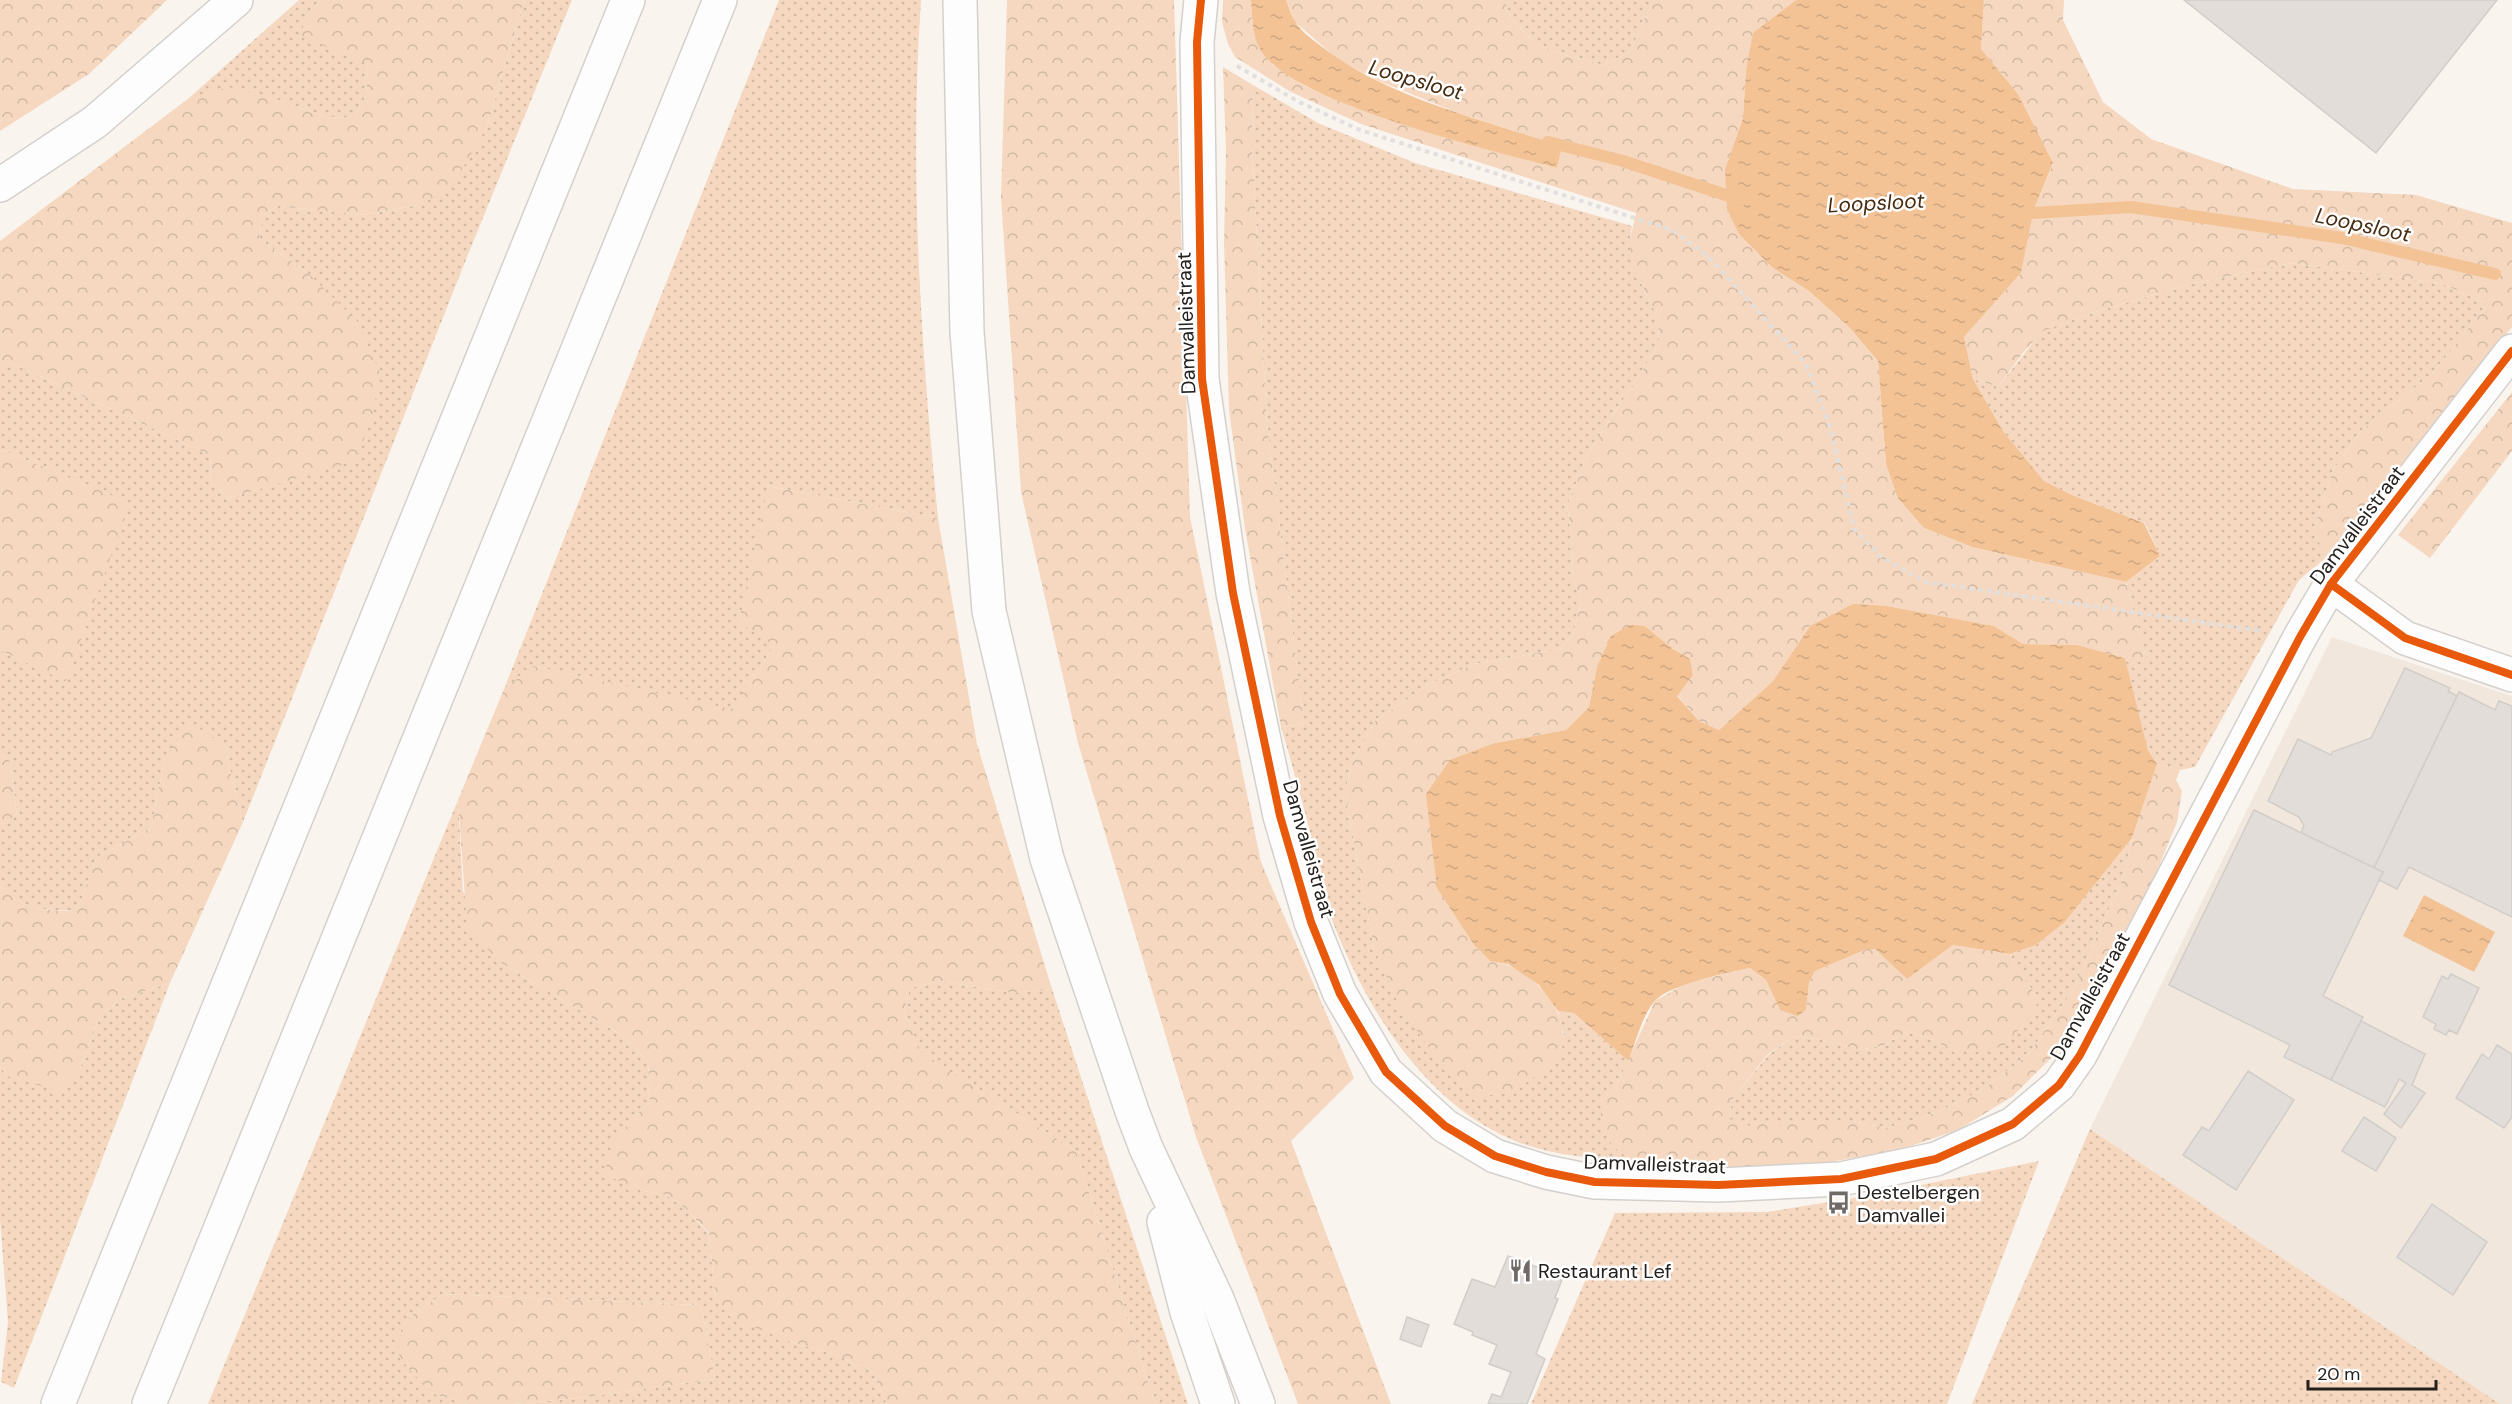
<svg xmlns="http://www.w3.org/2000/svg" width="2512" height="1404" font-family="'DM Sans',sans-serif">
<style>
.built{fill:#f2e7dd}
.grass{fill:url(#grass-dots)}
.forest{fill:url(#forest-crowns)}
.water{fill:url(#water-ripples)}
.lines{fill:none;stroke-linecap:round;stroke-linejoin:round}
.stream{stroke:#f3c395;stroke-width:12}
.building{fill:#e2ddd9;stroke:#d1cdc9;stroke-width:1.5}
.minor-casing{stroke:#d4d0cc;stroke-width:36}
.highway-casing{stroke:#d4d0cc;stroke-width:36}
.path{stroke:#e1e0df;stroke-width:4;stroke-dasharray:4.5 4.5;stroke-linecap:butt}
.minor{stroke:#fefdfd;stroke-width:33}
.highway{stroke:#fefdfd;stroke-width:33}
.cycleway-casing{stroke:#fff;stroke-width:11}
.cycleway{stroke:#e8590c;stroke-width:8}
.labels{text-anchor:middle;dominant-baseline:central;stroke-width:5;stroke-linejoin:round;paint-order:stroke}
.street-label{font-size:20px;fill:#24201d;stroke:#fff}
.poi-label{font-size:20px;fill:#24201d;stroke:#fff;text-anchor:start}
.water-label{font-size:21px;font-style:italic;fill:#462b10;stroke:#fff}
</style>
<defs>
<pattern id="grass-dots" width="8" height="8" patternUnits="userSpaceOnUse" patternTransform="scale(1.5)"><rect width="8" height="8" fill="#f5d8bf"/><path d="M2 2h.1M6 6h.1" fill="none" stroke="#d2b9a4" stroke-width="1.8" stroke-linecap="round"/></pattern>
<pattern id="forest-crowns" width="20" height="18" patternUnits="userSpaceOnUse" patternTransform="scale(1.5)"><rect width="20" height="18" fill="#f5d8bf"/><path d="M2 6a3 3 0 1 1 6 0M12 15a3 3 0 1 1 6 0" fill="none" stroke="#d2b9a4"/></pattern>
<pattern id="water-ripples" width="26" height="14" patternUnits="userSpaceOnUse" patternTransform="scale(1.5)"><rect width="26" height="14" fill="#f3c395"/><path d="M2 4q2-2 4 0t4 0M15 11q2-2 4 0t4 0" fill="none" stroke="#d0a780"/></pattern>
</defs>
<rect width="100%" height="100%" fill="#faf4ef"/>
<polygon class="built" points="2332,637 2512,696 2512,1404 2500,1404 2090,1129"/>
<g class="grass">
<polygon points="299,0 323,0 308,13 368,65 366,96 354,118 326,117 279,100 189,98"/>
<path d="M 524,0 L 572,0 L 469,252 L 243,822 L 224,744 L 165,757 L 151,828 L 97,857 L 77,911 C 46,910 21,911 0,886 L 0,824 L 17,814 L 10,761 L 0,755 L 0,650 L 66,681 L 129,503 L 0,449 L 0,365 L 9,362 L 210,455 L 211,482 L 229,498 L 316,472 L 307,272 L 259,239 L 263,215 L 278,206 L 363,215 L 419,205 L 487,127 Z"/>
<path d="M 779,0 L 921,0 C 909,173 921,345 938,518 L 768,486 L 774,646 L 731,710 L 533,666 L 504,689 Z"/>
<polygon points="1505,0 1653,0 1630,52 1603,65 1555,52 1534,42 1511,19"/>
<path d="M 1253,85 L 1318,123 L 1415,163 L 1632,226 L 1630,239 L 1641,283 L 1658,318 L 1659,344 L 1588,454 L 1567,506 L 1572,540 L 1573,577 L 1581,602 L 1573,635 L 1560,649 L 1474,664 L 1432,683 L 1375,721 L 1351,766 L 1345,794 L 1374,948 L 1564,1037 L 1558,1011 L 1574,1013 L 1628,1061 L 1617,1084 L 1601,1102 L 1612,1145 L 1633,1162 C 1593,1158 1550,1156 1513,1140 C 1425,1103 1368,1011 1334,925 C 1326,905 1322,881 1317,859 C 1306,815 1294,771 1281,727 L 1304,724 L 1267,423 L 1252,145 Z"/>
<polygon points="2292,263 2440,283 2488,304 2433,373 2362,430 2333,470 2313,533 2328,556 2299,580 2195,767 2180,770 2157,764 2148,750 2125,658 2146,658 2126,582 2160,556 2145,523 2072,495 2044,481 2003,431 1973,379 1998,387 2042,331 2092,313 2186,285"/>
<polygon points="458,800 463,891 498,961 626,1038 648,1062 650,1102 634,1117 639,1190 666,1195 684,1207 709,1234 715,1295 791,1342 833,1354 873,1372 887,1404 513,1404 578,1398 715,1379 701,1305 443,1294 408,1318 397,1337 431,1393 468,1404 208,1404"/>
<polygon points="2132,838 2124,876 2072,992 2027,1056 1982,1090 1936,1113 1887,1128 1852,1121 1788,1121 1742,1127 1730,1119 1731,1101 1769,1054 1795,1036 1828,1041 1857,1050 1882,1046 1908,1031 1933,1040 1956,1052 2037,996 2021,975 2010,954 2036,945 2064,923"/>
<polygon points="940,981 1012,993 1052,989 1188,1404 1155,1404 1076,1151 920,1052 904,1012 910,988"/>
<polygon points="170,983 14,1388 1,1382 8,1322 0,1219 0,1066 7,1076 79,1071 100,1016 120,999"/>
<polygon points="2090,1129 2500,1404 1972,1404"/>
<polygon points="2039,1161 1947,1404 1531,1404 1615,1213 1767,1212 1872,1195"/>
</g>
<g class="forest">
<polygon points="0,0 167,0 89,74 0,131"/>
<polygon points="323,0 524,0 487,127 451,188 419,205 362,215 278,206 263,215 259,239 307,272 358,322 380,373 372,419 355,461 229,498 211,482 210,455 9,362 0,365 0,241 189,98 229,87 279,100 326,117 354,118 366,96 368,65 300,35 308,13"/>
<polygon points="1007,0 1174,0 1190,517 1261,862 1354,1078 1291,1141 1391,1404 1298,1404 1196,1137 1078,743 1021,492 1001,198"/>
<path d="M 1223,0 L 1251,0 L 1252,22 L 1273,65 L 1307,87 L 1351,106 L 1447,138 L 1557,168 L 1562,146 L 1458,113 L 1379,81 L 1340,61 L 1295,22 L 1286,0 L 1505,0 L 1511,19 L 1534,42 L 1555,52 L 1603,65 L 1630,52 L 1653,0 L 1796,0 L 1773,18 L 1746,71 L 1743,118 L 1725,169 L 1773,268 L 1809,291 L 1849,327 L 1878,361 L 1886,464 L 1924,528 L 1972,547 L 2126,582 L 2146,658 L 2125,658 L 2077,645 L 2023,644 L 1994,626 L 1887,606 L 1810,626 L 1773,681 L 1719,730 L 1699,721 L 1677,695 L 1693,675 L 1690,659 L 1673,649 L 1645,626 L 1597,667 L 1589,707 L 1566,730 L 1495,743 L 1475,946 C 1480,951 1486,959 1492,961 C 1498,963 1505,963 1510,966 C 1548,986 1569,1013 1561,1057 L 1514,1092 L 1475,1097 L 1433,1054 L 1398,1003 L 1374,948 L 1345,794 L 1351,766 L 1375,721 L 1432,683 L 1474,664 L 1560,649 L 1573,635 L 1581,602 L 1573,577 L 1572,540 L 1567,506 L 1588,454 L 1659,344 L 1658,318 L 1631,262 L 1630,239 L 1636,213 L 1361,124 L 1291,92 L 1235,57 L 1228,44 L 1222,22 Z"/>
<polygon points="1984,0 2064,0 2063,20 2103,102 2151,139 2293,189 2416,195 2512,223 2512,327 2328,556 2313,533 2333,470 2362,430 2433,373 2488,304 2440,283 2292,263 2186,285 2092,313 2043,331 2022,354 1998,387 1973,379 1964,337 2021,273 2034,209 2053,164 2018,94 1981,49"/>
<polygon points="1223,67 1253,85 1252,145 1267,423 1304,724 1281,727 1245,529 1229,410 1224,243 1226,152"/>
<polygon points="2512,392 2512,451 2430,558 2398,535"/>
<polygon points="0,449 130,503 66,682 0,650"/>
<polygon points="768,486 938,518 977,744 1052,989 1012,993 940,981 910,988 904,1012 921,1052 1076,1151 1155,1404 887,1404 873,1372 833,1354 791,1342 731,1318 715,1295 709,1233 684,1207 666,1195 639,1190 604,1174 613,1142 634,1117 650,1102 648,1062 626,1038 498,961 467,926 458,800 504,689 533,666 731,709 774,646 739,622"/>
<path d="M 189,722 L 224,744 L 243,822 L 170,983 L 120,999 L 100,1016 L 79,1071 L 58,1091 L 7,1076 L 0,1066 L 0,886 C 21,910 47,911 77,911 L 97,857 L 151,828 L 165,757 Z"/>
<polygon points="0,755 10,761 17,815 0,824"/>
<polygon points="2157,764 2180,770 2176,780 2182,791 2177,822 2150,888 2106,978 2063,1046 2013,1096 1958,1130 1896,1151 1799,1167 1709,1170 1633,1162 1612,1145 1601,1125 1601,1102 1617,1084 1655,1001 1686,983 1750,968 1766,980 1780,1010 1806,1010 1809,983 1815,971 1867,949 1875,949 1907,979 1953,945 2010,954 2021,975 2037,996 2036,1010 2003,1047 1956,1052 1933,1040 1908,1031 1882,1046 1857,1050 1828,1041 1795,1036 1768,1054 1731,1101 1730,1119 1743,1126 1788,1121 1852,1121 1887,1128 1936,1113 1982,1090 2027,1056 2072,992 2124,876 2132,838"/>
<polygon points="443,1294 701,1305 715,1379 578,1398 513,1404 468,1404 431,1393 400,1359 397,1337 408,1318"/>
</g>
<g class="water">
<path d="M 1251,0 L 1286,0 C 1289,7 1291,15 1295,21 C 1300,31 1313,40 1321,46 C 1387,98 1484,120 1562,146 L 1557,168 C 1495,151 1290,103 1260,49 C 1252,35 1252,16 1251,0 Z"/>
<polygon points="1796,0 1984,0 1981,49 2018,94 2053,163 2034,209 2021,273 1964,337 1973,379 2003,431 2044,481 2072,495 2144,523 2160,556 2126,582 1972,547 1924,528 1898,498 1886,464 1878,361 1849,327 1809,291 1773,268 1739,234 1727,209 1725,169 1743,118 1746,71 1753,33"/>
<path d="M 1853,604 L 1887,606 L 1994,626 L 2023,644 L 2077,645 L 2125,658 L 2148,750 L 2157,764 L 2132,838 L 2064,923 L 2036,945 L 2010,954 L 1953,945 L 1907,979 L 1875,949 L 1867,949 L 1815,971 L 1809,983 L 1806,1010 L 1798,1016 L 1780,1010 L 1766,980 L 1750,968 C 1727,973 1669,984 1654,1002 C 1641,1018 1636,1043 1628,1061 L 1574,1013 L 1558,1011 L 1539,985 L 1508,964 L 1490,961 L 1475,946 L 1437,888 L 1426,794 L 1450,760 L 1495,743 L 1566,730 L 1589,707 L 1597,667 L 1611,636 L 1630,625 L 1645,626 L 1673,649 L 1690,659 L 1693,675 L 1677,696 L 1699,721 L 1719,730 L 1773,681 L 1810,626 Z"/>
<polygon points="2424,895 2495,932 2474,972 2403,936"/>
</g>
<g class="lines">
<g class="stream">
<polyline points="1548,142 1623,161 1741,200"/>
<polyline points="2017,214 2131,207 2342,238 2495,274"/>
</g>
</g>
<g class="building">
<polygon points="2184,0 2497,0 2376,153"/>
<polygon points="2405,668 2450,688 2448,691 2457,696 2374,868 2301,833 2304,826 2299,817 2268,801 2298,739 2331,755 2332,752 2371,738"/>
<polygon points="2459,692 2495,710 2499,701 2512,706 2512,917 2409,867 2397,889 2379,880 2383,872 2374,868"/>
<polygon points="2254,810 2383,872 2323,996 2363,1017 2331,1080 2284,1057 2290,1045 2169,985"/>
<polygon points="2451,974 2479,988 2457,1034 2449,1030 2446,1035 2434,1029 2436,1024 2423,1017 2442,976 2448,979"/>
<polygon points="2361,1021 2425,1054 2412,1085 2425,1093 2401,1128 2384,1114 2406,1083 2399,1079 2385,1107 2331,1080"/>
<polygon points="2497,1045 2512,1054 2512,1117 2504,1128 2456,1098 2482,1054 2489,1059"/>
<polygon points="2248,1071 2294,1100 2236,1190 2183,1155 2202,1127 2209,1131"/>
<polygon points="2364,1117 2396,1138 2376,1171 2342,1151"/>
<polygon points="2432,1204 2487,1242 2453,1295 2397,1257"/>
<polygon points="1508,1256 1563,1277 1555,1298 1558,1299 1536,1354 1545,1359 1527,1404 1488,1404 1492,1394 1501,1397 1511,1372 1489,1364 1497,1345 1472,1335 1473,1332 1454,1324 1472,1279 1495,1287"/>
<polygon points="1407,1317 1429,1325 1421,1347 1400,1339"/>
</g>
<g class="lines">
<defs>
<g id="minor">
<polyline points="1201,0 1197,42 1202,379 1233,593 1280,816 1311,922 1340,994 1386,1072 1445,1126 1495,1156 1546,1172 1595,1182 1719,1185 1841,1179 1936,1159 2013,1124 2059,1085 2080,1055 2300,637 2331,584 2512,351"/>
<polyline points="2331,584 2405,638 2512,675"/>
</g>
<g id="highway">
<polyline points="960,0 967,332 989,611 1047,859 1132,1111 1146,1148 1217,1299 1258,1404"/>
<polyline points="0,185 95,122 236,0"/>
<polyline points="1164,1222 1187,1312 1218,1404"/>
<polyline points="58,1404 628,0"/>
<polyline points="149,1404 720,0"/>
</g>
</defs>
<use href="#minor" class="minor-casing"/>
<use href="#highway" class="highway-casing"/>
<polyline class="path" points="1237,66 1299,102 1360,130 1672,230 1709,257 1806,364 1830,427 1854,529 1881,557 1926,582 2261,631"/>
<use href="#minor" class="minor"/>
<use href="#highway" class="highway"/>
<defs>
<g id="cycleway">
<polyline points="1201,0 1197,42 1202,379 1233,593 1280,816 1311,922 1340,994 1386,1072 1445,1126 1495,1156 1546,1172 1595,1182 1719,1185 1841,1179 1936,1159 2013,1124 2059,1085 2080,1055 2300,637 2331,584 2512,351"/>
<polyline points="2331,584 2405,638 2512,675"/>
</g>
</defs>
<use href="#cycleway" class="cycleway-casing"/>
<use href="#cycleway" class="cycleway"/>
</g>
<defs>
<symbol id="bus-bare" viewBox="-9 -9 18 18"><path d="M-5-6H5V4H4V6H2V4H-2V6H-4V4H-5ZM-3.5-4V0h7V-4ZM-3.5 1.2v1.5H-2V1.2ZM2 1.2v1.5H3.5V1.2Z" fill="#6f6a66" stroke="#fff" stroke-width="2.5" paint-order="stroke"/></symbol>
<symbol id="restaurant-bare" viewBox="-9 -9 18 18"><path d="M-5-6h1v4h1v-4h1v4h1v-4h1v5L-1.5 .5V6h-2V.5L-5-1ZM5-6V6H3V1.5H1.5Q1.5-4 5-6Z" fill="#6f6a66" stroke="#fff" stroke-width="2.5" paint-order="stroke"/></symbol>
</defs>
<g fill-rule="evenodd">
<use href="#bus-bare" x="1822" y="1186" width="33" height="33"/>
<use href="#restaurant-bare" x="1504" y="1254" width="33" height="33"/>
</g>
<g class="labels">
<g class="street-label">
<text transform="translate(1186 323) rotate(-92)">Damvalleistraat</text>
<text transform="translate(2357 525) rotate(-53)">Damvalleistraat</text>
<text transform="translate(1309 849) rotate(74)">Damvalleistraat</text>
<text transform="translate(2090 996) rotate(-61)">Damvalleistraat</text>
<text transform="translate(1655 1164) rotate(2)">Damvalleistraat</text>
</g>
<g class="poi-label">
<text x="1857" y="1192">Destelbergen<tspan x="1857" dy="23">Damvallei</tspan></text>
<text x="1538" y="1271">Restaurant Lef</text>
</g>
<g class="water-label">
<text transform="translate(1416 80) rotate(16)">Loopsloot</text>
<text transform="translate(1876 203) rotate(-3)">Loopsloot</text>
<text transform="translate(2363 225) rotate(12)">Loopsloot</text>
</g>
</g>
<path d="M2308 1380v9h128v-9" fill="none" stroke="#24201d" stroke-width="3"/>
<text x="2317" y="1380" font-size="18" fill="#24201d" stroke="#ffffff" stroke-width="4.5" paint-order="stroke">20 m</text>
</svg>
